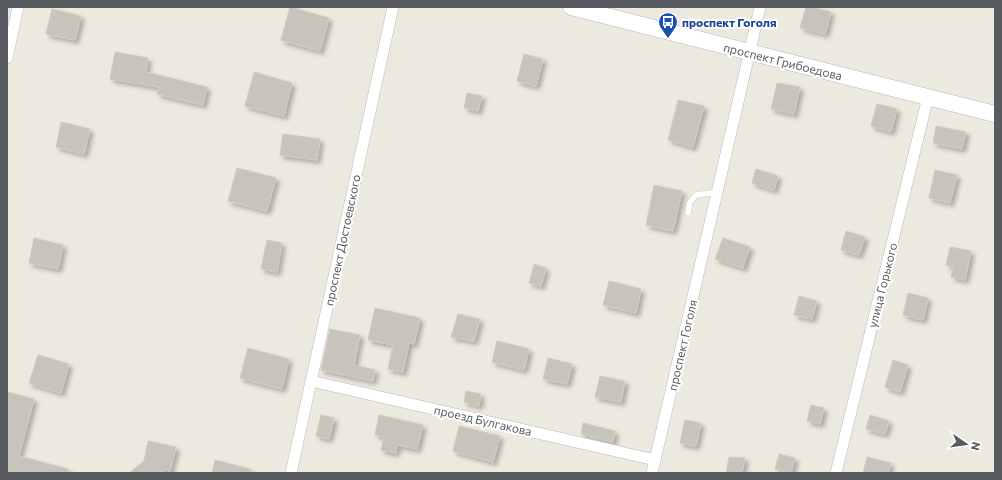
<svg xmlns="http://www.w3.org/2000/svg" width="1002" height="480" font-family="Commissioner,sans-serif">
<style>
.building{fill:#c7c4bc;stroke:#d1cbbd;filter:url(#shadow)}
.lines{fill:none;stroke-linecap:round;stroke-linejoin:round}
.lane-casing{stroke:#b5b8bd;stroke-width:6}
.street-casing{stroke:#b5b8bd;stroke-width:12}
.secondary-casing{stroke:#b5b9bf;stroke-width:17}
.lane{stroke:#fff;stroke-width:5.5}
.street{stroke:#fff;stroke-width:11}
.secondary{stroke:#fff;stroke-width:16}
.labels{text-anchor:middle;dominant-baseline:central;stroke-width:4;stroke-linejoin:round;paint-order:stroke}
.transit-label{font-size:12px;font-weight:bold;fill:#164399;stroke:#fff;text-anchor:start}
.street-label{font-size:12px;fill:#585c61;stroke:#fff}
</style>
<defs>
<filter id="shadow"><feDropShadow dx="3.5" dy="3.5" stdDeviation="2" flood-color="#0004"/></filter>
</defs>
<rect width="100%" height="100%" fill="#ece9df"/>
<g class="building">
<polygon points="290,7 329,18 320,51 281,40"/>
<polygon points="806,7 812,7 831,12 825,34 800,28"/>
<polygon points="52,9 81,16 75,40 46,34"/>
<polygon points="115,52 148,58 146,72 207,87 203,105 157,94 159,87 110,79"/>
<polygon points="524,54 543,59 536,86 517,81"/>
<polygon points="254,72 292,83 284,116 245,106"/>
<polygon points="777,83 800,87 794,114 771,109"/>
<polygon points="467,93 482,96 478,111 464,108"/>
<polygon points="678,100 704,106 693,147 668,140"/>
<polygon points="877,104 897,109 891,132 871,126"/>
<polygon points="61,122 90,129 84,154 56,147"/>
<polygon points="936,126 966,132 962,149 933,143"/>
<polygon points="283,134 320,139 317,160 280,155"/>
<polygon points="237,168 276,178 267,211 228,201"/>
<polygon points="756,169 778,176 774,190 752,183"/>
<polygon points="935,170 957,175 950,203 929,198"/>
<polygon points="654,185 682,191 673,231 646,225"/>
<polygon points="846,231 865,237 859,255 841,250"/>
<polygon points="34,238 63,245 58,269 29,263"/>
<polygon points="723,238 750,247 743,268 715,259"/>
<polygon points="267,240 282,243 277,272 261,269"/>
<polygon points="950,247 971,251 965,280 951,277 953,267 946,265"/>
<polygon points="534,264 546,268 541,286 529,283"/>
<polygon points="609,281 641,289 636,313 603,305"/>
<polygon points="908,293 928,298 923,320 903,315"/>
<polygon points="799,296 817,301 812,319 794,315"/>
<polygon points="375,308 420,318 414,344 409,343 403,372 388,369 393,345 368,340"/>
<polygon points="458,314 480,319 474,341 451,337"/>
<polygon points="330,329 360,335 354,365 375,370 373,381 321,370"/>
<polygon points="497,341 529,349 524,370 492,362"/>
<polygon points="248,348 289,359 282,389 240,378"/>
<polygon points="38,355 69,364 61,393 29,383"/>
<polygon points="548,358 572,364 567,384 543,379"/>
<polygon points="893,360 908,365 900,392 885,387"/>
<polygon points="600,376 625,381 621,402 595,397"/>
<polygon points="466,391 481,394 479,406 464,402"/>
<polygon points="7,392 34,399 19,456 68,469 68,473 7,473"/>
<polygon points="811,405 824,408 820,424 807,421"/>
<polygon points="321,415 334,418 329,439 316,436"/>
<polygon points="379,415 423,425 417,449 397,445 396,453 381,450 384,437 375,435"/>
<polygon points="870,415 889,421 885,434 866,429"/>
<polygon points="685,420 701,423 696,446 680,443"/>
<polygon points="583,423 615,431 613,442 581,434"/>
<polygon points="459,426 500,436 493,462 453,451"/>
<polygon points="148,441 176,447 170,471 166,470 162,473 129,473 144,461"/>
<polygon points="779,454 795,458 791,473 775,469"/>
<polygon points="729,457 745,458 742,473 726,473"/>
<polygon points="867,457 891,463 888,473 863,473"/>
<polygon points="215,460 250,469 249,473 212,473"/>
</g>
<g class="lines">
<defs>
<polyline id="lane" points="688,213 690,202 696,195 717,192"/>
<g id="street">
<polyline points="7,58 18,7"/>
<polyline points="311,381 655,460"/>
<polyline points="291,473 393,7"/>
<polyline points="652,473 760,7"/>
<polyline points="836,473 928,97"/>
</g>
<polyline id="secondary" points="571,7 995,114"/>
</defs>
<use href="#lane" class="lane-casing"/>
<use href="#street" class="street-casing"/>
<use href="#secondary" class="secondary-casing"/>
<use href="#lane" class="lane"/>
<use href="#street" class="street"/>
<use href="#secondary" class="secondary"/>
</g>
<defs>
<symbol id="bus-pin" viewBox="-11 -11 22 30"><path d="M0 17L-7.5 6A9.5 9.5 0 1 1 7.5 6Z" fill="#1a4fb4" stroke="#fff"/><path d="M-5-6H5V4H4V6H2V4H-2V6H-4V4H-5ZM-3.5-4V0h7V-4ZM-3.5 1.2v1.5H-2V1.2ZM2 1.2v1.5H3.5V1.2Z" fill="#fff"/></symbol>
</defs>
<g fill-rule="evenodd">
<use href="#bus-pin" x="657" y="11" width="22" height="30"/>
</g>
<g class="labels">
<g class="transit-label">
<text x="682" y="22">проспект Гоголя</text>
</g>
<g class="street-label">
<text transform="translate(783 61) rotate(14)">проспект Грибоедова</text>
<text transform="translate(342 240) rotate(-78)">проспект Достоевского</text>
<text transform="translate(882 285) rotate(-76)">улица Горького</text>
<text transform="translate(682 345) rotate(-77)">проспект Гоголя</text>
<text transform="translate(483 420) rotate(13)">проезд Булгакова</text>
</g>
</g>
<rect width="1002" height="480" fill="none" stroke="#585c61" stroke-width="16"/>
<g transform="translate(966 444) rotate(103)" stroke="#ffffff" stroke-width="3" paint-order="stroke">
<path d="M0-3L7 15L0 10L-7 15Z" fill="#585c61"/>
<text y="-6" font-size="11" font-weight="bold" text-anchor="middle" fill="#585c61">N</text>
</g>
</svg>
